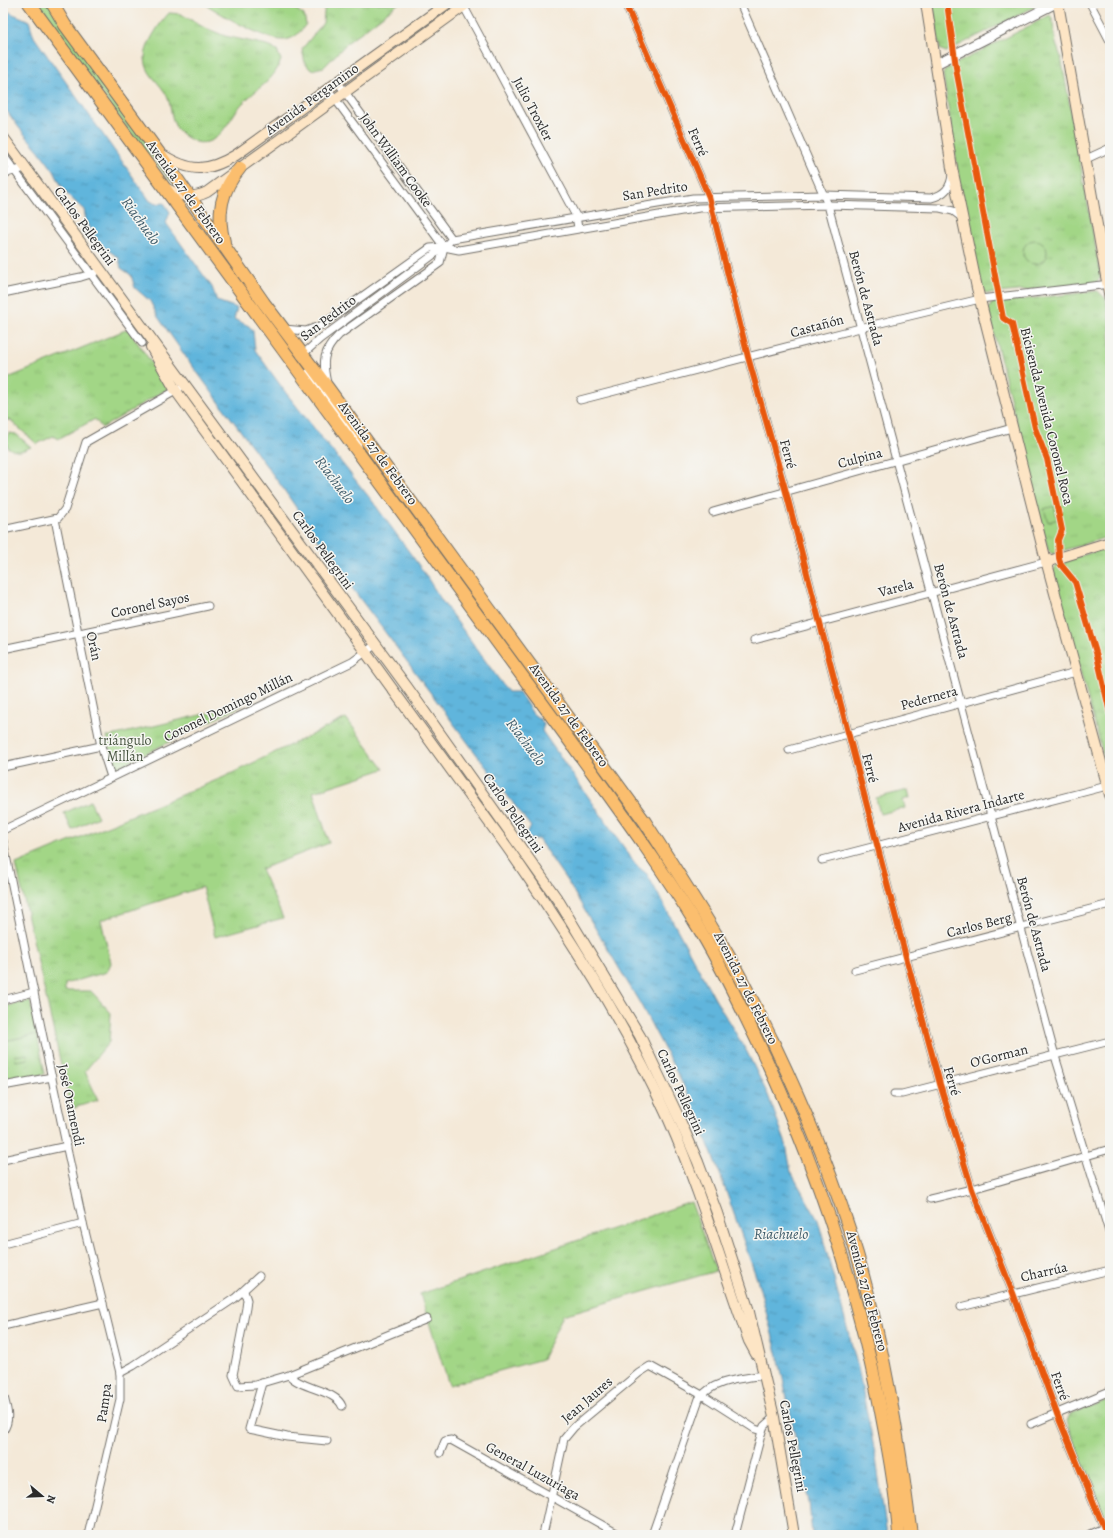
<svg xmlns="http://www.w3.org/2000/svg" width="1113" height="1538" font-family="Alegreya,serif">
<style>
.grass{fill:url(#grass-tufts);stroke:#668058}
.pitch{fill:#a2d686;stroke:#668058}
.water{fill:url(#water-ripples);stroke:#467084}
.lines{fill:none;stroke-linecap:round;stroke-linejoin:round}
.minor-casing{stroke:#716e68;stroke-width:9}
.tertiary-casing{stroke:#716e68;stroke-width:11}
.secondary-casing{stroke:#716e68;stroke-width:12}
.primary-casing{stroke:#716e68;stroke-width:14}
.minor{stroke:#fff;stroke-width:7}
.tertiary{stroke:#fff;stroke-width:9}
.secondary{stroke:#fde5c5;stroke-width:10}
.primary{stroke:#fbbe6e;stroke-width:12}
.cycleway-casing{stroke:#f6f6f2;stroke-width:8}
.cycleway{stroke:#e8590c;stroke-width:6}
.labels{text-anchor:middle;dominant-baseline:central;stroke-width:3;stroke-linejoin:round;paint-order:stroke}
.street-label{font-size:14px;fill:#2b2b2b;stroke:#f6f6f2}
.park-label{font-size:14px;fill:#495642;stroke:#f6f6f2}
.water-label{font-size:15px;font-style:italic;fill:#3e5b69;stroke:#f6f6f2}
</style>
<defs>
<pattern id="grass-tufts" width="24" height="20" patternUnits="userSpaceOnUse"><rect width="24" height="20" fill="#a2d686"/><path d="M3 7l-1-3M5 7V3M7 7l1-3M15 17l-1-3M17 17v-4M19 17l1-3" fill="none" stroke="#8cb874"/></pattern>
<pattern id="water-ripples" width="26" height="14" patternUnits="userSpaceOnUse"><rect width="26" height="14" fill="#60b5dc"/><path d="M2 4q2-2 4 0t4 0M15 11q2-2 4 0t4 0" fill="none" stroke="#4f93b3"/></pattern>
</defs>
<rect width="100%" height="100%" fill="#f6f6f2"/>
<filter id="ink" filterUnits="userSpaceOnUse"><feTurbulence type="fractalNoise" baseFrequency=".025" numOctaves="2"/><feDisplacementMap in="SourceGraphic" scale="8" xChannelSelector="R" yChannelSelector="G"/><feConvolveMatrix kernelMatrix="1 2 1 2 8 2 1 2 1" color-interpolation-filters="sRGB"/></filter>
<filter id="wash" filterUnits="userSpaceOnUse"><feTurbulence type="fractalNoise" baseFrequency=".012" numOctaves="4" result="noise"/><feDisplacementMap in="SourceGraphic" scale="16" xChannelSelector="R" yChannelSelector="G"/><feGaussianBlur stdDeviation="0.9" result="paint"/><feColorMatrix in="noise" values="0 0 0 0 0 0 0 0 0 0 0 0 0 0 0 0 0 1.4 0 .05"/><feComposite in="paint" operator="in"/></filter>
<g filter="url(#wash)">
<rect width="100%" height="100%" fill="#f4e9d8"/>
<g class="grass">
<path d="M 36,3 L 49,3 L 181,190 C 163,178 156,157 139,145 Z"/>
<path d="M 204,3 L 287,3 L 304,15 L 306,24 C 300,32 295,39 284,40 C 266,41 220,14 204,3 Z"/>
<polygon points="325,3 399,3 347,43 324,67 311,70 305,63 302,49 323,23"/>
<polygon points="933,3 1042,3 946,52 940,49"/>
<path d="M 169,13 L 181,14 L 203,27 L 225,36 L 267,45 L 277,51 L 281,60 C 274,82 256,88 241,105 C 231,116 223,138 207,142 C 200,144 195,142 190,139 C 165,127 176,108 164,91 C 156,79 146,74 145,58 C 145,44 160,23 169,13 Z"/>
<polygon points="1050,15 1052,18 1056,44 1061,57 1101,277 1096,283 988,294 983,292 955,184 958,172 943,74 946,69"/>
<polygon points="1098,291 1106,299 1110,325 1110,536 1052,554 1048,550 988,309 992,303"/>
<polygon points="128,329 169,388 102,428 95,419 58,439 53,436 37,444 10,420 3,420 3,406 6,405 3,380"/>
<path d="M 9,433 L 16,434 L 31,447 C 20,452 17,453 7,447 L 6,439 Z"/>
<polygon points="1110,547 1110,780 1053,571 1057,563"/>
<polygon points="243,705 115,769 107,737"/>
<polygon points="346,718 384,769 313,792 329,843 261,869 283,918 215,937 202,887 101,920 111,963 107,972 65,984 65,991 91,991 111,1013 109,1042 85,1071 98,1100 71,1109 16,864 224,777"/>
<polygon points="3,1034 5,1041 37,1034 45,1074 3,1082"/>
<polygon points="691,1202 716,1271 563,1315 542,1359 449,1385 420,1294"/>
<polygon points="1110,1399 1110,1522 1109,1522 1102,1519 1067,1421 1070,1414"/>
</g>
<g class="pitch">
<circle cx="1035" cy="252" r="12"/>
<polygon points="1054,506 1058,519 1048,522 1044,509"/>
<polygon points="908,790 910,798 903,800 905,808 880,814 876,798"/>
<polygon points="90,801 98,817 72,830 64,813"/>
<polygon points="30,1001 37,1034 4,1041 3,1007"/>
<polygon points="27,1054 28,1059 16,1061 15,1056"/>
</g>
<path class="water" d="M 3,7 C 8,14 21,16 29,21 L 34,37 L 150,201 L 156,204 L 164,203 L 170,212 L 166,223 L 212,287 L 217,301 L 237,308 L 234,319 L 249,326 L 253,331 L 255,350 L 286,393 L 373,502 L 423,571 L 442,601 L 508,692 L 519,692 L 533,714 L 540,719 L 544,724 L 542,731 L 637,866 L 647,874 L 715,999 L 747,1052 L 768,1095 L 786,1144 L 791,1172 L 818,1220 L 858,1368 L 876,1458 L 887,1535 L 812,1535 L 809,1502 L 779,1360 L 758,1282 L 720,1174 L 688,1094 L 641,1005 L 569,884 L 538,839 L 525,839 L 524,835 L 531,827 L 343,576 L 282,487 L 188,360 L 158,317 L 150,301 L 135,288 L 131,275 L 121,268 L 119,258 L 98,243 L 86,220 L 84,210 L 68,195 L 61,185 L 54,171 L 39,151 L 20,129 L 3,106 Z"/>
</g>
<g filter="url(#ink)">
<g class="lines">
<defs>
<g id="minor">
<polyline points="462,3 576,216 578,228"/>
<polyline points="625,3 709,197 748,357 786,492 906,957 940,1084 972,1189 1013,1293 1057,1414 1107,1535"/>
<polyline points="740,3 828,205 1055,1056 1110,1235"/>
<polyline points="1090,3 1110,41"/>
<polyline points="337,81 452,239"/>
<polyline points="327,88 444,247"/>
<polyline points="3,155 142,343"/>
<polyline points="1084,160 1110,148"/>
<polyline points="3,174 25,168"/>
<polyline points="3,293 81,277 94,273"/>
<polyline points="284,329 306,331 322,325 430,248 444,247 459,250 699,208 828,205 940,208 953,211 961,217"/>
<path d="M 301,356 L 320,339 L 444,247 L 452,239 L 693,198 L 824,195 L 931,198 C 944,195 951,188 952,174"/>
<polyline points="309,372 356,438 359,450"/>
<path d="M 327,383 C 322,361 323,351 339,335 L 440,263 L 444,247"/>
<polyline points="580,400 860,328 980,299 1110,284"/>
<polyline points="713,512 1012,428"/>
<polyline points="55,519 101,746 111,777"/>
<polyline points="3,530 58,518 65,509 86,442 179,389"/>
<polyline points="754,640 1046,562"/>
<polyline points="3,649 208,606"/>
<polyline points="789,750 1076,672"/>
<polyline points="3,767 101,746"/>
<polyline points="3,830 352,662 375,645"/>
<polyline points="3,841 43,1037 83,1223 120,1373 120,1399 88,1535"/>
<polyline points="822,860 1107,786"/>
<polyline points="855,970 1110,904"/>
<polyline points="3,1000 34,992"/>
<polyline points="3,1086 52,1077"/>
<polyline points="894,1094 902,1094 1110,1041"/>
<polyline points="3,1160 67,1146"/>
<polyline points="930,1199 972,1189 1110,1149"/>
<polyline points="3,1244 83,1223"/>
<polyline points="244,1291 247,1300 246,1308 233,1375 238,1386 255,1385 289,1375 427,1319"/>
<polyline points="961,1307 1110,1270"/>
<polyline points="3,1326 103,1303"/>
<polyline points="120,1373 133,1366 235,1298 259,1276"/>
<path d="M 289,1375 C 301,1389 336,1390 342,1406"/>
<polyline points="262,1383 249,1429 287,1437 327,1441"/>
<path d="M 3,1393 C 6,1406 12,1419 3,1431"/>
<polyline points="1031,1424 1110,1391"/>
<polyline points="440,1453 445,1441 451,1440 620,1535"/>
<polyline points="543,1535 564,1439 574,1427 639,1373 650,1366 702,1395 755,1429 762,1431"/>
<path d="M 652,1535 L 699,1399 C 714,1379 741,1379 764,1375"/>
<polyline points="735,1535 762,1431 764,1426 774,1417"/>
</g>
<g id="tertiary">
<polyline points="936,64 1056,3"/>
<polyline points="1090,1535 1110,1526"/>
</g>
<g id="secondary">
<polyline points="926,3 952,168 977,288 1044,553 1110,795"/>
<polyline points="1058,3 1110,299"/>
<polyline points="3,137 407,687 560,903 640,1036 678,1116 698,1162 717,1213 748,1308 774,1417 794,1535"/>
<path d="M 161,154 C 190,172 206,173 236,155 L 448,3"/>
<path d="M 165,188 C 181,196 191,200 207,192 L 468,3"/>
<path d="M 151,347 L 176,391 L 507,847 C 568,934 625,1023 669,1120 C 701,1192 722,1267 749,1341 L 756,1354"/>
<polyline points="1046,562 1110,542"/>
</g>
<g id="primary">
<path d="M 29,3 L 569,740 C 612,800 657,860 696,924 C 717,957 734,993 751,1028 C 810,1148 851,1266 878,1396 C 887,1442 896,1488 899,1535"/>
<path d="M 52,3 L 65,25 L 159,153 L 264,303 L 328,388 L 645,822 C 673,865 701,908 727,953 C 744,982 758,1012 773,1042 C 806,1111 835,1181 857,1254 C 884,1346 899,1440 911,1535"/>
<path d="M 224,242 C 216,214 221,190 240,168"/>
</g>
</defs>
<use href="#minor" class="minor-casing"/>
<use href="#tertiary" class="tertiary-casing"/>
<use href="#secondary" class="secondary-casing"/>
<use href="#primary" class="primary-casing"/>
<use href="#minor" class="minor"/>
<use href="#tertiary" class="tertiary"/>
<use href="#secondary" class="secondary"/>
<use href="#primary" class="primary"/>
<defs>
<g id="cycleway">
<polyline points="625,3 709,197 748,357 786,492 906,957 940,1084 972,1189 1013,1293 1057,1414 1107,1535"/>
<polyline points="947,3 957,74 1003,318 1012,324 1035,428 1047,459 1062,530 1058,540 1059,558 1061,565 1075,582 1097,656 1110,713"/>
</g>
</defs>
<use href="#cycleway" class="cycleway-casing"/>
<use href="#cycleway" class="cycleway"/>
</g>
</g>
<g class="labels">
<g class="street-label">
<text transform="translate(312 99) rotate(-36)">Avenida Pergamino</text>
<text transform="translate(533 109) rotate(62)">Julio Troxler</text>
<text transform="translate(698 142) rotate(66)">Ferré</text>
<text transform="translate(396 160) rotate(54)">John William Cooke</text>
<text transform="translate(655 191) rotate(-9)">San Pedrito</text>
<text transform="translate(186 192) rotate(54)">Avenida 27 de Febrero</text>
<text transform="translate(85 226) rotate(54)">Carlos Pellegrini</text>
<text transform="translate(866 298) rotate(75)">Berón de Astrada</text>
<text transform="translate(328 318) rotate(-37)">San Pedrito</text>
<text transform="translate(817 326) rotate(-15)">Castañón</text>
<text transform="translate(1047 416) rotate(76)">Bicisenda Avenida Coronel Roca</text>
<text transform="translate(378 453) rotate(54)">Avenida 27 de Febrero</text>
<text transform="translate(788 454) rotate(75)">Ferré</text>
<text transform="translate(860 458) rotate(-15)">Culpina</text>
<text transform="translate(323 550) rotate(54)">Carlos Pellegrini</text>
<text transform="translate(896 588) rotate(-15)">Varela</text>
<text transform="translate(150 605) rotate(-12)">Coronel Sayos</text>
<text transform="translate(951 611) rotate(75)">Berón de Astrada</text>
<text transform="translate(94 646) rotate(78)">Orán</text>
<text transform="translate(929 698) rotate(-15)">Pedernera</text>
<text transform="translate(228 707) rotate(-26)">Coronel Domingo Millán</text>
<text transform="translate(569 715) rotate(54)">Avenida 27 de Febrero</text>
<text transform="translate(870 768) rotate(76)">Ferré</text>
<text transform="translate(961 811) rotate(-15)">Avenida Rivera Indarte</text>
<text transform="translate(513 813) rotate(55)">Carlos Pellegrini</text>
<text transform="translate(1034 924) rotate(75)">Berón de Astrada</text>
<text transform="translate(979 925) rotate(-14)">Carlos Berg</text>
<text transform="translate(746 988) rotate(63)">Avenida 27 de Febrero</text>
<text transform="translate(999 1056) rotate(-14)">O'Gorman</text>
<text transform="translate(952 1081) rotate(74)">Ferré</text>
<text transform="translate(681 1092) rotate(65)">Carlos Pellegrini</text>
<text transform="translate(71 1105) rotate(78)">José Otamendi</text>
<text transform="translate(1044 1272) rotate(-13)">Charrúa</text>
<text transform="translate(867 1291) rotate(75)">Avenida 27 de Febrero</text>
<text transform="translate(1060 1386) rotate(70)">Ferré</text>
<text transform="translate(587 1400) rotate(-41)">Jean Jaures</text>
<text transform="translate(104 1403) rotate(-82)">Pampa</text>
<text transform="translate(793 1446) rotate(79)">Carlos Pellegrini</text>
<text transform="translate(533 1471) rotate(29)">General Luzuriaga</text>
</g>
<g class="park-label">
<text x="125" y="740">triángulo<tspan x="125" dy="16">Millán</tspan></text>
</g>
<g class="water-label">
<text transform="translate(141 221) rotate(54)">Riachuelo</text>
<text transform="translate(335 480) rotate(53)">Riachuelo</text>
<text transform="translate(526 742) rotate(53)">Riachuelo</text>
<text x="781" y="1234">Riachuelo</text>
</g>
</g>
<rect width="1113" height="1538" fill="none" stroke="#f6f6f2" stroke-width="16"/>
<g transform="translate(42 1496) rotate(109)" stroke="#f6f6f2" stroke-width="3" paint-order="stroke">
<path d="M0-3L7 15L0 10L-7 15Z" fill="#2b2b2b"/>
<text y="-6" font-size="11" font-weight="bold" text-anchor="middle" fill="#2b2b2b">N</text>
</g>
</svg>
